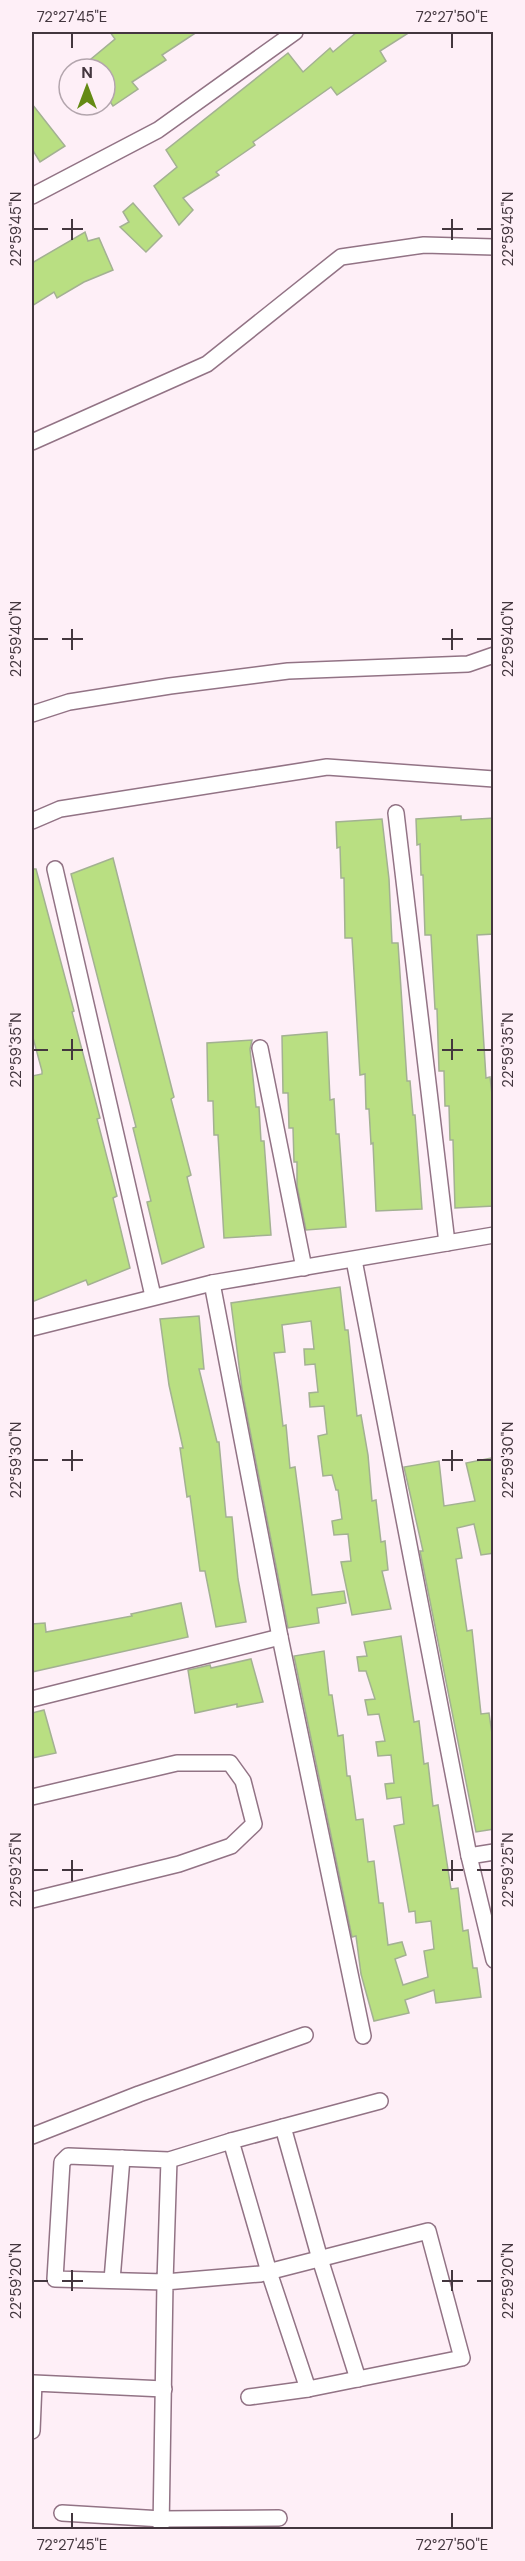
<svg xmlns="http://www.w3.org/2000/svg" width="525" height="2561" font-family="'DM Sans',sans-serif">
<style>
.building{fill:#b9df82;stroke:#a3b192;stroke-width:1.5}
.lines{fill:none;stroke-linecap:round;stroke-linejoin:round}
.minor-casing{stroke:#927385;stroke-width:18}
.minor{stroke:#fff;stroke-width:15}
.ticks{fill:none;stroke:#43363e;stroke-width:2}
.neatline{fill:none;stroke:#43363e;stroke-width:2}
.ticks-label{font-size:15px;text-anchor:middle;fill:#43363e}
</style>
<rect width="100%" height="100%" fill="#feeff7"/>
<g class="building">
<polygon points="110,32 197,32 162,55 166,60 132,82 138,89 113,106 105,94 105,69 79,69 115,39"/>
<polygon points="357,32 410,32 380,51 386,61 337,95 331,87 253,142 255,145 216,172 219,175 183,198 193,210 179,225 154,186 177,167 166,150 288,53 303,72 330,48 333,52"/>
<polygon points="32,104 65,146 40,162 32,149"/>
<polygon points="133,203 162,236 146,252 120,227 129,222 123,212"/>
<polygon points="85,232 88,241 99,238 113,270 84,282 57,298 54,292 32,306 32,263"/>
<polygon points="461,816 461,820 494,818 494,934 477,935 486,1078 490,1077 494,1112 494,1206 455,1208 453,1140 450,1140 449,1106 445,1106 444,1071 439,1071 437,1009 435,1009 431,935 425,935 423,875 421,875 420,844 417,845 416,819"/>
<polygon points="382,819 389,879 392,943 398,943 407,1081 410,1081 413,1115 415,1115 422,1209 376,1211 373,1143 371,1144 369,1109 366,1109 365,1074 360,1075 352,938 345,938 344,878 341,878 340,847 337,848 336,822"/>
<polygon points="113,858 174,1097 171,1099 191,1175 187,1177 204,1247 162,1264 147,1202 151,1201 133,1128 136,1127 71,874"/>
<polygon points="32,869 36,869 74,1011 72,1012 100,1118 97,1119 117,1196 113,1198 130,1268 88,1285 86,1280 32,1302 32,1076 42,1074 42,1071 32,1034"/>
<polygon points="327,1032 330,1100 334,1099 336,1134 339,1134 346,1227 306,1230 297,1186 297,1162 294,1162 293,1128 289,1128 288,1093 283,1093 282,1036"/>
<polygon points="252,1040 250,1049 256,1107 259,1107 261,1141 264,1141 271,1235 224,1238 218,1135 214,1135 213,1101 208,1101 207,1043"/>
<polygon points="340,1287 345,1330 348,1330 357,1416 361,1415 368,1455 372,1501 376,1500 381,1542 385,1541 388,1570 382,1571 391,1609 352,1615 341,1562 351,1561 348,1534 334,1535 332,1521 342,1519 338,1490 336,1490 332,1475 323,1476 318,1436 327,1434 324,1406 310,1407 309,1393 318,1392 315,1364 305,1365 304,1349 314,1349 311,1321 282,1325 285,1352 274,1353 278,1383 283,1426 286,1425 290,1468 295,1467 312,1595 344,1591 346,1603 317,1608 319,1623 288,1628 242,1389 231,1303"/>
<polygon points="199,1316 204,1369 199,1369 217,1442 219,1442 226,1517 232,1517 238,1579 246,1622 216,1627 205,1571 200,1571 190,1496 187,1497 180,1448 183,1448 169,1385 160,1319"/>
<polygon points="491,1458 494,1468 494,1553 481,1555 474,1524 457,1528 462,1558 456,1559 467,1631 472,1630 481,1714 489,1713 494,1748 494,1829 476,1832 420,1551 423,1551 404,1467 439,1461 444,1506 475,1501 466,1463"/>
<polygon points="181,1603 188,1637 32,1672 32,1624 45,1623 46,1632 132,1616 131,1614"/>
<polygon points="401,1636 414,1722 419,1721 424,1764 428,1763 433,1806 438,1805 451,1889 458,1888 463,1931 468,1930 473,1968 477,1968 481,1997 436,2003 434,1990 405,2000 409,2013 374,2021 361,1974 356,1936 352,1937 294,1656 324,1651 329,1695 332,1695 338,1736 343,1735 347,1776 350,1776 356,1820 363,1819 368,1862 374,1861 379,1903 383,1903 388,1945 402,1942 406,1955 395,1959 403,1985 428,1977 424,1951 434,1949 431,1921 416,1923 415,1911 409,1912 394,1826 404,1824 401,1797 387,1799 385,1784 394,1783 391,1755 378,1756 376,1742 385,1741 379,1714 368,1715 365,1700 375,1699 366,1671 359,1671 357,1657 367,1656 364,1642"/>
<polygon points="251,1659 263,1702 237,1707 237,1704 195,1713 188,1670 210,1665 211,1668"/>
<polygon points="44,1710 56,1753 32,1758 32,1713"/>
</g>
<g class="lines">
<defs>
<g id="minor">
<polyline points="32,196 158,130 295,32"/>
<polyline points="32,442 207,364 341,257 424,245 494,247"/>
<polyline points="32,714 69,702 170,686 288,671 468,664 494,655"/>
<polyline points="396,813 447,1243"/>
<polyline points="32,821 60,809 327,767 494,779"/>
<polyline points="55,869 153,1296"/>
<polyline points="260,1048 304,1268"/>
<polyline points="354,1260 469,1856 494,1852"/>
<polyline points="212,1283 280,1637 363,2036"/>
<polyline points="32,1328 212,1283 494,1235"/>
<polyline points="32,1699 280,1637"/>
<polyline points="32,1797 177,1763 230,1763 243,1781 254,1824 231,1846 179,1864 32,1900"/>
<polyline points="469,1856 494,1960"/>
<polyline points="32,2136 139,2094 305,2035"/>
<polyline points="169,2160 165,2282 55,2279 62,2162 68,2156 169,2160 231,2141"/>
<polyline points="112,2280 122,2158"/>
<polyline points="358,2379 320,2259 283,2127 380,2101"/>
<polyline points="249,2397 308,2389"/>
<polyline points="32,2431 34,2383 164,2389"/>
<polyline points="62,2513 162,2519 279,2518"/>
<path d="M 161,2530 L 165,2282 L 260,2274 C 316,2260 372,2245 428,2231 L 462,2358 L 308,2389 L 269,2272 L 231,2141 L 283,2127"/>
</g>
</defs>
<use href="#minor" class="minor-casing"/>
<use href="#minor" class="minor"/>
</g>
<path class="ticks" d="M 72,33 L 72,48M 452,33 L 452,48M 72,219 L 72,240M 452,219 L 452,240M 33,229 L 48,229M 62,229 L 83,229M 442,229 L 463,229M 477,229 L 492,229M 72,629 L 72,650M 452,629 L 452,650M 33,639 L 48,639M 62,639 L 83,639M 442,639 L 463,639M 477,639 L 492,639M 72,1039 L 72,1060M 452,1039 L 452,1060M 33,1050 L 48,1050M 62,1050 L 83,1050M 442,1050 L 463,1050M 477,1050 L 492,1050M 72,1450 L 72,1471M 452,1450 L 452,1471M 33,1460 L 48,1460M 62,1460 L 83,1460M 442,1460 L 463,1460M 477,1460 L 492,1460M 72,1860 L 72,1881M 452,1860 L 452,1881M 33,1870 L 48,1870M 62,1870 L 83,1870M 442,1870 L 463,1870M 477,1870 L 492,1870M 72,2270 L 72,2291M 452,2270 L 452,2291M 33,2281 L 48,2281M 62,2281 L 83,2281M 442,2281 L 463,2281M 477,2281 L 492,2281M 72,2513 L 72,2528M 452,2513 L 452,2528"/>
<rect width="525" height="2561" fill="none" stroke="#feeff7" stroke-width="66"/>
<g transform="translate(87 87)"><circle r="28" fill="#feeff7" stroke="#b3a5ad" stroke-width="1.5"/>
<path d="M0-4.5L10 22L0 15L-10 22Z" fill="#648a14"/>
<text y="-9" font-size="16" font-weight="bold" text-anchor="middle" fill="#43363e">N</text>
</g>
<rect x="33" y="33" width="459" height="2495" class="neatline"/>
<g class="ticks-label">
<text x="72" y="22">72°27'45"E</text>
<text x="452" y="22">72°27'50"E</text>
<text transform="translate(16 229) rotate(-90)" y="5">22°59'45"N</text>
<text transform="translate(508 229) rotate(-90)" y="5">22°59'45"N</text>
<text transform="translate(16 639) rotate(-90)" y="5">22°59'40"N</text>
<text transform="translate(508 639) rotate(-90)" y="5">22°59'40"N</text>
<text transform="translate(16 1050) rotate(-90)" y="5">22°59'35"N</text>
<text transform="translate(508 1050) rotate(-90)" y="5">22°59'35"N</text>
<text transform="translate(16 1460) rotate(-90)" y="5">22°59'30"N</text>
<text transform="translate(508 1460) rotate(-90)" y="5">22°59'30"N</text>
<text transform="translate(16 1870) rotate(-90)" y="5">22°59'25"N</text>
<text transform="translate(508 1870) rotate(-90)" y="5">22°59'25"N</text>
<text transform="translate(16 2281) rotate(-90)" y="5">22°59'20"N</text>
<text transform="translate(508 2281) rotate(-90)" y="5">22°59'20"N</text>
<text x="72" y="2550">72°27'45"E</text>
<text x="452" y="2550">72°27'50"E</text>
</g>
</svg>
